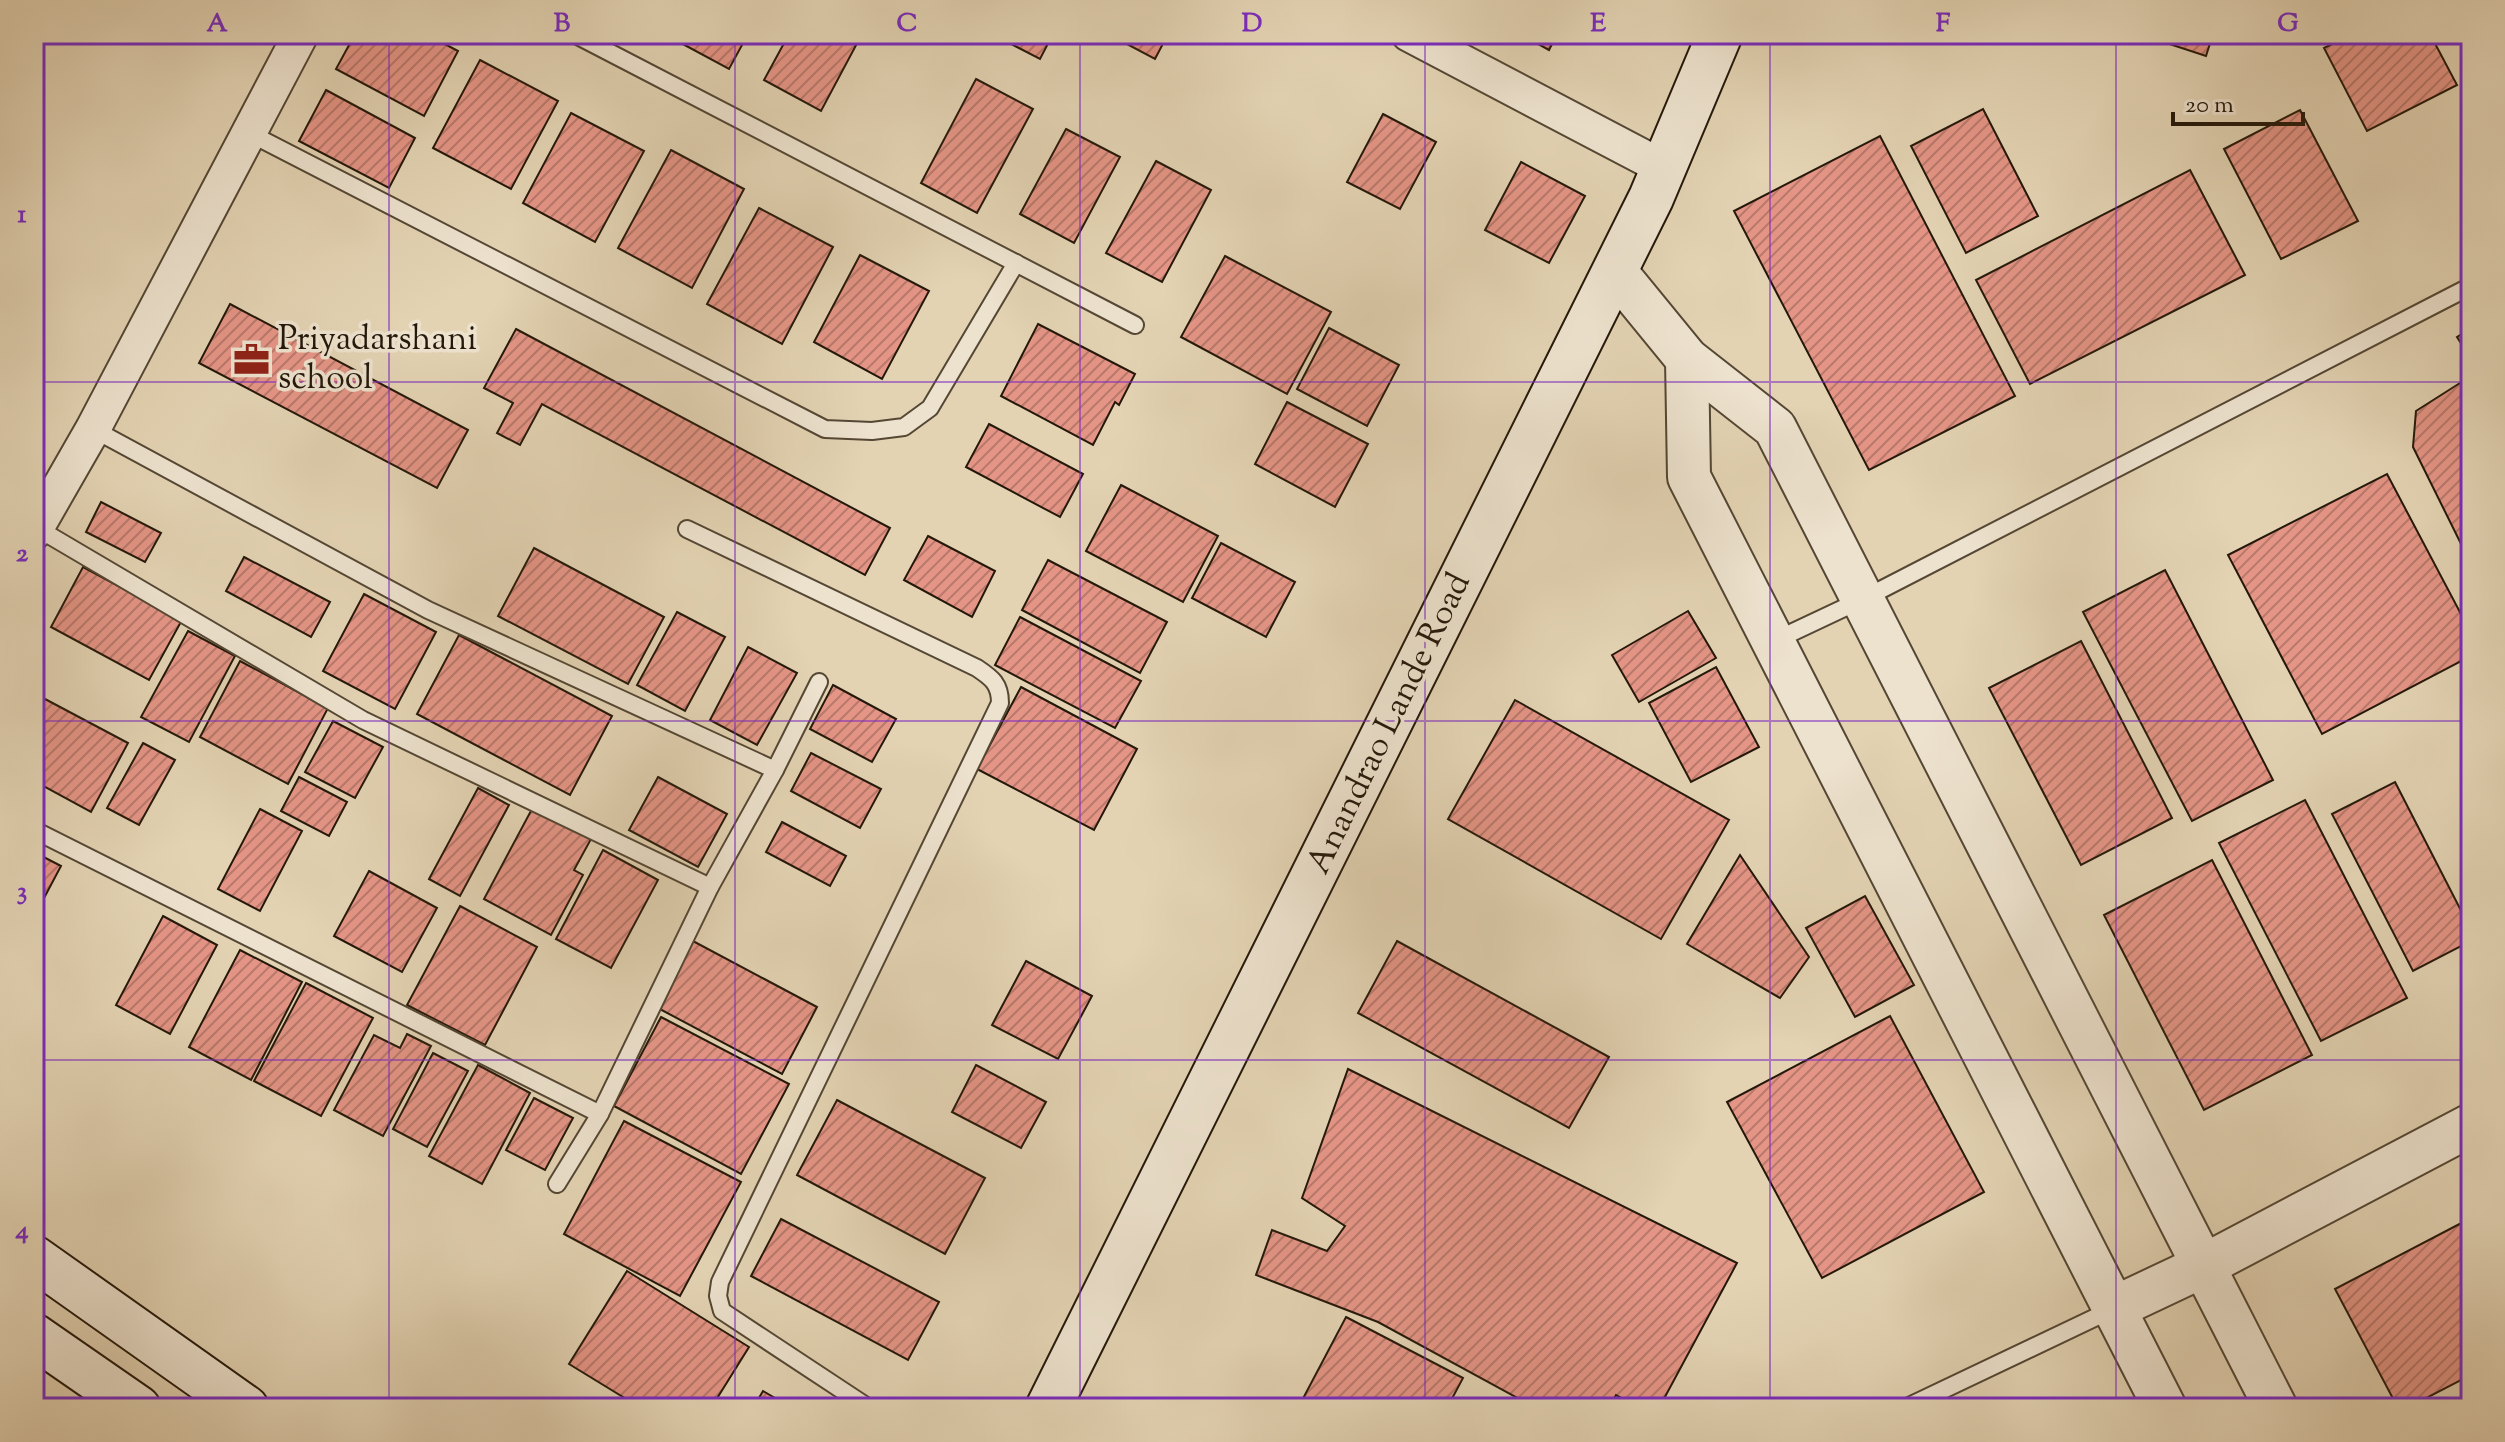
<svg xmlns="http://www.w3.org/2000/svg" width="2505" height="1442" font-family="'Sorts Mill Goudy',serif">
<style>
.building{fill:url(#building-hatch);stroke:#24180a;stroke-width:2}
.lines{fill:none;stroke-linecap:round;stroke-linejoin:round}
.service-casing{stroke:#544734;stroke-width:20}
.minor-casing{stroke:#544734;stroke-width:38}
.tertiary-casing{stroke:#544734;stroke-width:46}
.secondary-casing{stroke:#24180a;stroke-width:48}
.service{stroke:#ede2ce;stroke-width:16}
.minor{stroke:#ede2ce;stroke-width:34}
.tertiary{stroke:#ede2ce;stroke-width:42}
.secondary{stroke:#ede2ce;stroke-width:44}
.grid{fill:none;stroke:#7b2cbf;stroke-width:2;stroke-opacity:0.55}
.labels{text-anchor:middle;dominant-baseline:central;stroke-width:7;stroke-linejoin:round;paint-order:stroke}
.poi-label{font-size:34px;fill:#24180a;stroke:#ede2ce;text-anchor:start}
.street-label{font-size:34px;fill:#24180a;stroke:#ede2ce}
.neatline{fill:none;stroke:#7b2cbf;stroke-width:3}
.grid-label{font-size:26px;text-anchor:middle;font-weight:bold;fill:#7b2cbf}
</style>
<defs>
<pattern id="building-hatch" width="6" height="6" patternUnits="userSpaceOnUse" patternTransform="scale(2)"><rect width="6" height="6" fill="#e59586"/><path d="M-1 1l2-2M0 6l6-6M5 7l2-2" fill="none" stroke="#b9796c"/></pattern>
</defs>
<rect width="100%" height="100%" fill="#e3d3b3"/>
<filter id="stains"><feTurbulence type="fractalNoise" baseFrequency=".0025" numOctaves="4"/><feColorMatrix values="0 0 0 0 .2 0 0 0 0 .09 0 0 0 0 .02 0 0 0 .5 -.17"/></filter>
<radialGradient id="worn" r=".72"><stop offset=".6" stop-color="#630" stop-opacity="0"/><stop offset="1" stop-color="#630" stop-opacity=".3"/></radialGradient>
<g class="building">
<polygon points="355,34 426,34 458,51 424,116 336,69"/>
<polygon points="683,34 748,34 729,69 679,42"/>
<polygon points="789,34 862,34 821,111 764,80"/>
<polygon points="992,34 1053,34 1040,59"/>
<polygon points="1108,34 1168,34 1155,59"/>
<polygon points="1520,34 1557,34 1549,50"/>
<polygon points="2139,34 2213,34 2206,56"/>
<polygon points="2352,34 2430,34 2457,85 2367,131 2324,48"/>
<polygon points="480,60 558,101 511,189 433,148"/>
<polygon points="976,79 1033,109 977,213 921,183"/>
<polygon points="326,90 415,138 389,188 299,141"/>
<polygon points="1983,109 2038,216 1966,253 1911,146"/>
<polygon points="2300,110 2358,221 2281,259 2224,149"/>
<polygon points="571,113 644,151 595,242 523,203"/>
<polygon points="1383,114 1436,142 1400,209 1347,182"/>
<polygon points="1066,129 1120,157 1074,243 1020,214"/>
<polygon points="1880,136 2015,396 1869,470 1734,211"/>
<polygon points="671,150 744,189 692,288 618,248"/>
<polygon points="1156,161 1211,190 1162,282 1106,253"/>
<polygon points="1521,162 1585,196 1549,263 1485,230"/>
<polygon points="2190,170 2245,275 2030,384 1976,280"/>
<polygon points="759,208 833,247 782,344 707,304"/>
<polygon points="860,255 929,291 882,379 814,342"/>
<polygon points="1225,256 1331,312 1287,394 1181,337"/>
<polygon points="230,304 468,430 437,488 199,363"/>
<polygon points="1038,324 1135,374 1119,405 1115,402 1093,445 1001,396"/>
<polygon points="1329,328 1399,365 1367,426 1297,389"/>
<polygon points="2471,328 2471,359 2457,337"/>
<polygon points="516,329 890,528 865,575 542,404 520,445 497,433 513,403 484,388"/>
<polygon points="2471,376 2471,564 2413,447 2416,411"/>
<polygon points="1287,402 1368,444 1335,507 1255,464"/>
<polygon points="989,424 1083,474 1060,517 966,467"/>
<polygon points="2387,474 2471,633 2471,656 2322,734 2228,555"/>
<polygon points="1121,485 1218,536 1183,602 1086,551"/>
<polygon points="101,502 161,533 145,562 86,532"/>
<polygon points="928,536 995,571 972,617 904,580"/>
<polygon points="1221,543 1295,582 1266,637 1192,598"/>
<polygon points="534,548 664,617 628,684 498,616"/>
<polygon points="244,557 330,602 311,637 226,591"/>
<polygon points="1048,560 1167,622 1140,673 1022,610"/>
<polygon points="83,567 182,620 149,680 51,627"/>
<polygon points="2165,570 2273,780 2192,821 2083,612"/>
<polygon points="364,594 436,632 395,709 323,671"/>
<polygon points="1688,611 1716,658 1639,702 1612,655"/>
<polygon points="677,612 725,637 685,711 637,685"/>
<polygon points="1020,617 1141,681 1115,728 995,665"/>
<polygon points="188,631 235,656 189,742 141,717"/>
<polygon points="459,635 612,716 570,795 417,714"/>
<polygon points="2081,641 2172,818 2081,865 1989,688"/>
<polygon points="748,647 797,673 757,745 710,720"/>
<polygon points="240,661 328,708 288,784 200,737"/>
<polygon points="1716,667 1759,747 1691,782 1649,703"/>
<polygon points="833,685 896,719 872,762 810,729"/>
<polygon points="1021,687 1137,749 1094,830 977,769"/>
<polygon points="45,699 128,743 91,812 34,781 34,720"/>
<polygon points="1515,700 1729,820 1661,939 1448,819"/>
<polygon points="333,721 383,747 355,798 305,772"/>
<polygon points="143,743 175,760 139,825 107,808"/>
<polygon points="811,753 881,789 860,828 791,791"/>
<polygon points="299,777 347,802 329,836 281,811"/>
<polygon points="658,777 727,814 698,867 629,830"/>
<polygon points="2395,782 2471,930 2471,941 2413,971 2332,814"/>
<polygon points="478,788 509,805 460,896 429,879"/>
<polygon points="2305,800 2407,998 2321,1041 2219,843"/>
<polygon points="533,807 591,839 574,870 583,875 551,935 484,899"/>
<polygon points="260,809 302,831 260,911 218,889"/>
<polygon points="782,822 846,856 830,886 766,852"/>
<polygon points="603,850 658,880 611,968 556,939"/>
<polygon points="34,852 61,866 34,917"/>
<polygon points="1740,855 1809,957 1780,998 1687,944"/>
<polygon points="2212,860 2312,1055 2204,1110 2104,915"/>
<polygon points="369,871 437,908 402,972 334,936"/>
<polygon points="1865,896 1914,985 1855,1017 1806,928"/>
<polygon points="460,906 537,947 485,1045 407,1005"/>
<polygon points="163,916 217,945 170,1034 116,1005"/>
<polygon points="691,940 817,1007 782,1074 656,1007"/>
<polygon points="1397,941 1609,1057 1569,1128 1358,1013"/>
<polygon points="240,950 302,982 251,1080 189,1047"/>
<polygon points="1026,961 1092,996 1058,1059 992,1025"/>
<polygon points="306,983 373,1018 321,1116 254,1081"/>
<polygon points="1890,1016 1984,1192 1822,1278 1727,1102"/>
<polygon points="661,1017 789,1084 741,1174 614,1106"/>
<polygon points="407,1034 431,1046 383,1136 334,1110 374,1035 400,1048"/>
<polygon points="433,1053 468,1071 427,1147 393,1129"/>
<polygon points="478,1065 530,1093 482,1184 429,1156"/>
<polygon points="976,1065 1046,1102 1021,1148 952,1112"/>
<polygon points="1348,1069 1737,1263 1659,1408 1640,1408 1616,1395 1609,1408 1536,1408 1378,1322 1256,1275 1272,1230 1327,1251 1345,1226 1302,1198"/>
<polygon points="534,1098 573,1118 545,1170 506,1150"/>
<polygon points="837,1100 985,1178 945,1254 797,1175"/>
<polygon points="624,1121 741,1182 680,1296 564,1234"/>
<polygon points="2471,1218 2471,1375 2407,1408 2398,1408 2335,1289"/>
<polygon points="781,1219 939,1302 908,1360 751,1276"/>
<polygon points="627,1271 749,1347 711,1408 641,1408 569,1364"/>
<polygon points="1346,1317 1463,1378 1447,1408 1298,1408"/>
<polygon points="763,1391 792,1408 753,1408"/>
</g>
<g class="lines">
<defs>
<g id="service">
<polyline points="574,34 1135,325"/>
<polyline points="249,133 825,429 872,431 904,427 930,408 1016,263"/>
<polyline points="93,429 428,610 775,770"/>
<polyline points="37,528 363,720 710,887"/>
<path d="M 687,529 L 977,668 C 992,678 1000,684 1000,703 L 720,1282 L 718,1296 L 722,1311 L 869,1408"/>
<polyline points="1774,641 1863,599 2471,286"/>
<polyline points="34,830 600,1114"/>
<polyline points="557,1184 600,1114 710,887 775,770 819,682"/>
<polyline points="1905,1408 2113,1309"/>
</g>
<g id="minor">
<polyline points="1409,34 1664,168"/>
<polyline points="34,532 93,429 301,34"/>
</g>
<g id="tertiary">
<polyline points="1615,271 1687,359 1775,428 2276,1408"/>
<polyline points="1687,359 1689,477 2165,1408"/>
<polyline points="2114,1308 2203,1266 2471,1125"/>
</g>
<g id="secondary">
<polyline points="34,1258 246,1408"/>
<polyline points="34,1336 138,1408"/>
<polyline points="1048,1408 1651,198 1720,34"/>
</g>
</defs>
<use href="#service" class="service-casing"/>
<use href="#minor" class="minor-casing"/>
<use href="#tertiary" class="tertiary-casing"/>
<use href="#secondary" class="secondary-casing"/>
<use href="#service" class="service"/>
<use href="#minor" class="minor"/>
<use href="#tertiary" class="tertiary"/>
<use href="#secondary" class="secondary"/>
</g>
<path class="grid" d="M 389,34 L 389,1408M 735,34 L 735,1408M 1080,34 L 1080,1408M 1425,34 L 1425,1408M 1770,34 L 1770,1408M 2116,34 L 2116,1408M 34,382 L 2471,382M 34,721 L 2471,721M 34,1060 L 2471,1060"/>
<defs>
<symbol id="office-bare" viewBox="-9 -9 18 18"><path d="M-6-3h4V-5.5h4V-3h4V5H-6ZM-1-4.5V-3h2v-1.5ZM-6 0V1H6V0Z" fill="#8f2418" stroke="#ede2ce" stroke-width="2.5" paint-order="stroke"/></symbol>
</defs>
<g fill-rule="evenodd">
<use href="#office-bare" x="226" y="334" width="51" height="51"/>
</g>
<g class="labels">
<g class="poi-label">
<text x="278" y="340">Priyadarshani<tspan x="278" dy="39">school</tspan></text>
</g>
<g class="street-label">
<text transform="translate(1390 724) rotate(-64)">Anandrao Lande Road</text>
</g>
</g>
<rect width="2505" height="1442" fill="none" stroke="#e3d3b3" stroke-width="88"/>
<path d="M2173 112v12h130v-12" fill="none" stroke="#24180a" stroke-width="4"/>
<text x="2185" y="112" font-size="24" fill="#24180a" stroke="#ede2ce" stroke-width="6" paint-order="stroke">20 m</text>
<rect x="44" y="44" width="2417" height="1354" class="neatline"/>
<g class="grid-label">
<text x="217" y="31">A</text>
<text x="562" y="31">B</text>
<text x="907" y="31">C</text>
<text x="1252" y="31">D</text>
<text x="1598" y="31">E</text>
<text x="1943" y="31">F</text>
<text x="2288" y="31">G</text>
<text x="22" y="222">1</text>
<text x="22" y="561">2</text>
<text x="22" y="899">3</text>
<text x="22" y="1238">4</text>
</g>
<rect width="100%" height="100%" filter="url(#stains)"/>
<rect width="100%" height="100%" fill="url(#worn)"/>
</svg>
